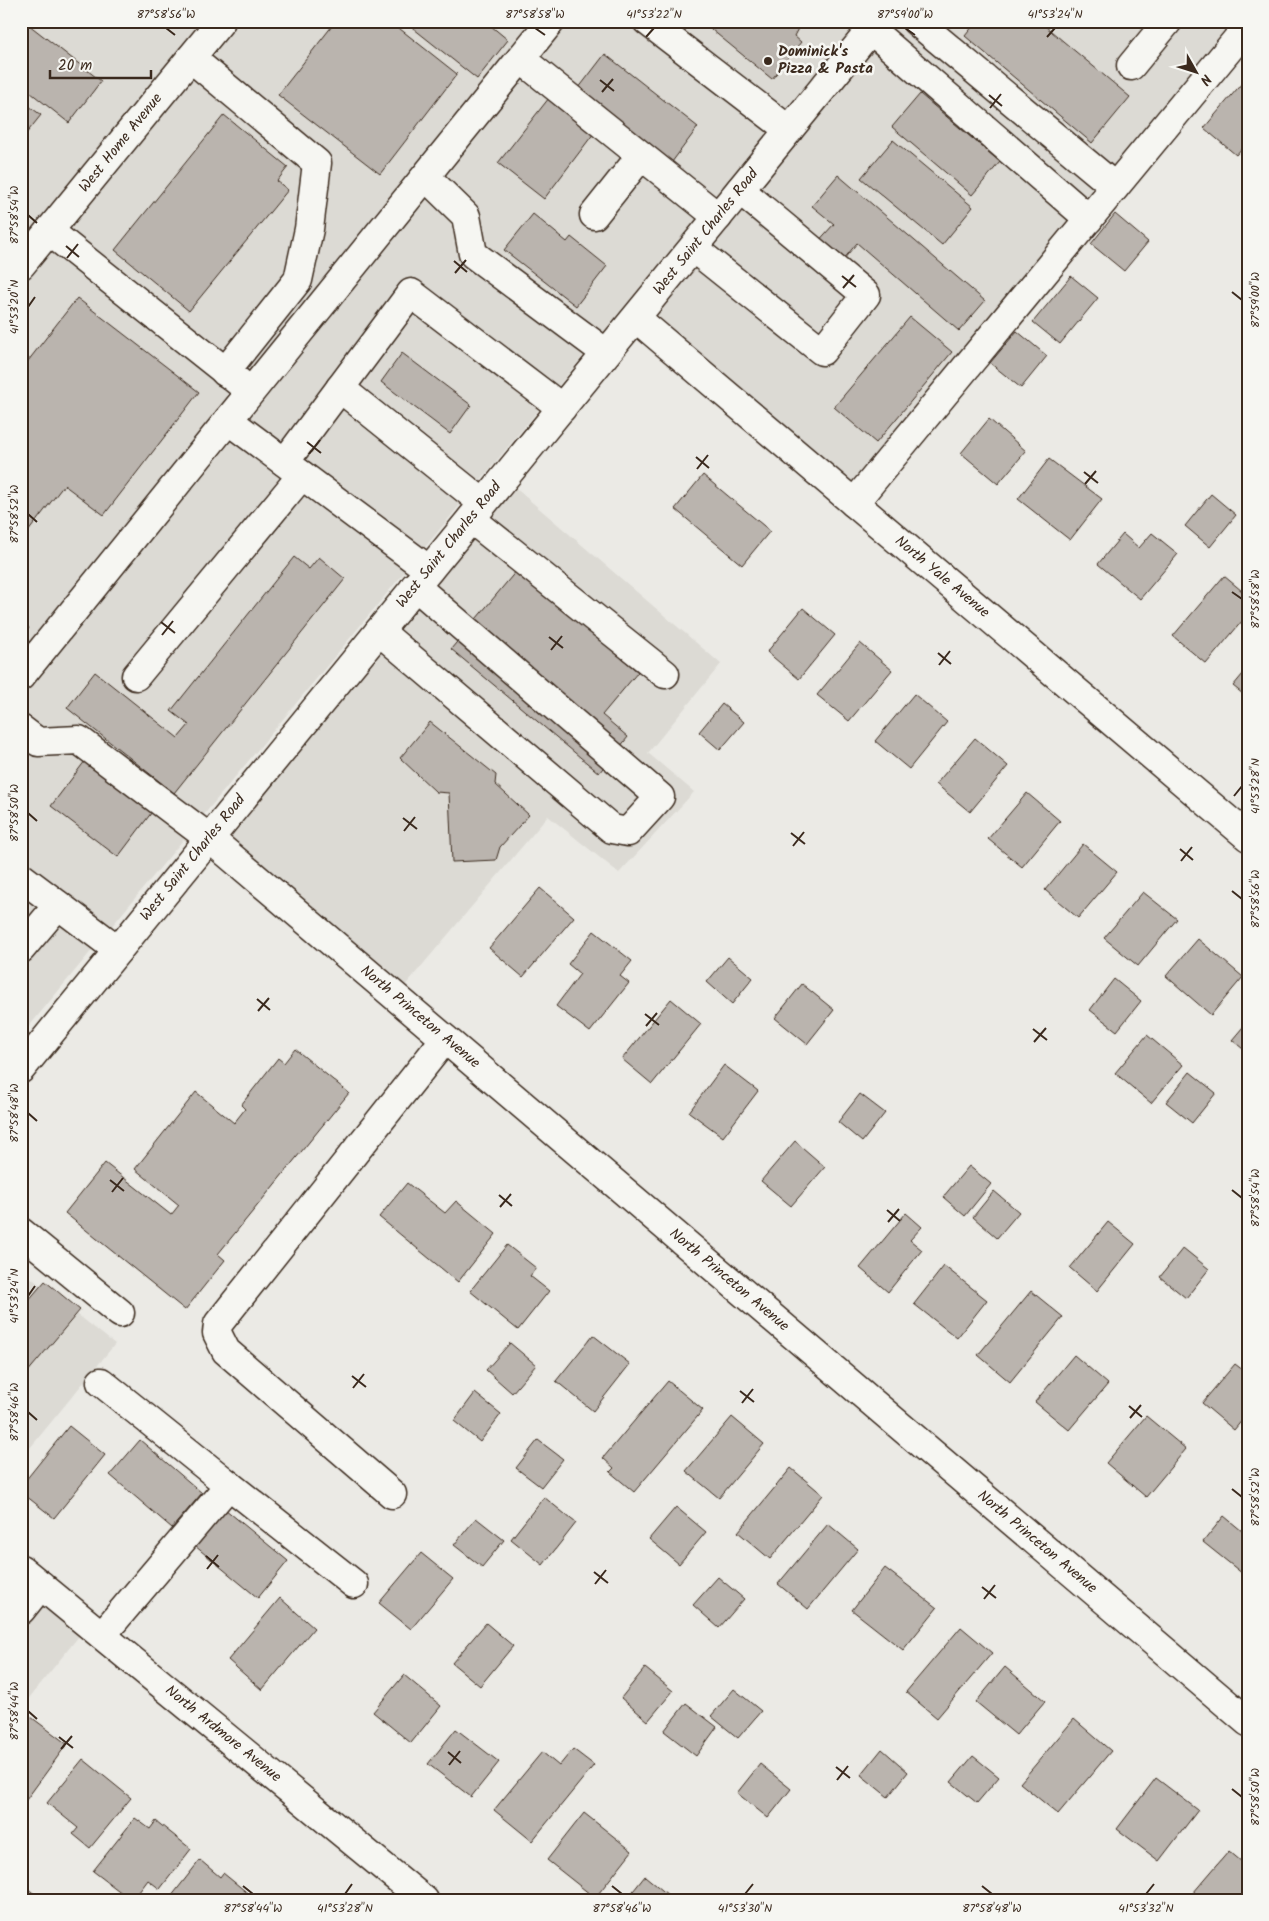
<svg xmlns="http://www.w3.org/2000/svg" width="1269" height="1921" font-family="Kalam,sans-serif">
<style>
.built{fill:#dcdad4}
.building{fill:#bab4ae;stroke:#3b2a1e}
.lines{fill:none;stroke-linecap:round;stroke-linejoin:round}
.minor-casing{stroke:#3b2a1e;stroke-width:31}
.major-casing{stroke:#3b2a1e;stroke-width:31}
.minor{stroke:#f6f6f2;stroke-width:28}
.major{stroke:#f6f6f2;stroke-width:28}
.ticks{fill:none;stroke:#3b2a1e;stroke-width:2}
.poi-dot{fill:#3b2a1e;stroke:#f6f6f2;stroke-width:2}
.labels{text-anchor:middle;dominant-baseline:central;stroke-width:5;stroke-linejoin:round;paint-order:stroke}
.poi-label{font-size:15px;font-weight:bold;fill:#3b2a1e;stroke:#f6f6f2;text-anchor:start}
.street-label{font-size:15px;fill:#3b2a1e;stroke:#f6f6f2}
.neatline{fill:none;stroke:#3b2a1e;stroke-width:2}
.ticks-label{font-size:12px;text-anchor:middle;fill:#3b2a1e}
</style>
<rect width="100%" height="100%" fill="#ebeae5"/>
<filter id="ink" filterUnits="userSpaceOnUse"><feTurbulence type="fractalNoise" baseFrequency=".02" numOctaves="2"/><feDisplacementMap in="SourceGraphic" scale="10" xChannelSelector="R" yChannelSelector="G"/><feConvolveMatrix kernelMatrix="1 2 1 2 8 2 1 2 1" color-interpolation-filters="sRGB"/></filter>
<g filter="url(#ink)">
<g class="built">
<polygon points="21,21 860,21 21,1036"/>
<polygon points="893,21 1248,21 869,502 652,317"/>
<polygon points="513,486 721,664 648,753 694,792 619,873 548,816 403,988 225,839"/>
<polygon points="21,1270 115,1344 21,1459"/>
<polygon points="21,1589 79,1636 21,1708"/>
</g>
<g class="building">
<polygon points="21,21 24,21 101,81 69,123 21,85"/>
<polygon points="336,21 390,21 457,74 380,174 278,95"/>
<polygon points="404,21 485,21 508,40 477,79"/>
<polygon points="701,21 802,21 794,36 801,42 772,79"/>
<polygon points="977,21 1039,21 1130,97 1092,143 965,36"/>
<polygon points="605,54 698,127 669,166 575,93"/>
<polygon points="1248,76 1248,141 1236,155 1204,128"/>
<polygon points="920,94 1000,162 972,195 892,127"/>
<polygon points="549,98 594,133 544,199 498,163"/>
<polygon points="21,100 41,115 21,140"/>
<polygon points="224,115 288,167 277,181 288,190 189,311 115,250"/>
<polygon points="893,140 973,207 942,245 861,178"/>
<polygon points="838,175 985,301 959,331 857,243 839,265 815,245 834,224 812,206"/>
<polygon points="533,214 567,242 571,237 607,266 576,306 504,250"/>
<polygon points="1115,214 1148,242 1124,271 1091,244"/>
<polygon points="1071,276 1098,298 1060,344 1033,322"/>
<polygon points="77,298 199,392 104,515 64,485 21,541 21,370"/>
<polygon points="910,317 952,352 876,443 834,407"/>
<polygon points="1017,331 1047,356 1021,388 990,363"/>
<polygon points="402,353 471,405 450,434 381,382"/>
<polygon points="989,419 1026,451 998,484 961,453"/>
<polygon points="1049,459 1102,499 1070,540 1018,499"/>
<polygon points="703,475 770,531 742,565 675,509"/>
<polygon points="1211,494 1236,515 1210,547 1185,526"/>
<polygon points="1152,533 1178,554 1140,599 1098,564 1123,534 1139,548"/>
<polygon points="294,557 309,569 319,557 345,579 174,793 67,708 95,672 178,738 189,725 171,711"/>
<polygon points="517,570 638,672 602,715 628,737 599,773 451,649"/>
<polygon points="1224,576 1248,596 1248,614 1206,664 1173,636"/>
<polygon points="803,608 835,635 799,679 767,652"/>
<polygon points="21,621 29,628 21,638"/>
<polygon points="860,643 892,670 849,721 817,695"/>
<polygon points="1248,668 1248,698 1233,686"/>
<polygon points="914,694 947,722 909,769 875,741"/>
<polygon points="722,704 744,722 720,750 699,732"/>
<polygon points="430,722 496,775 495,784 529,815 500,847 496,860 452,862 449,793 436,792 400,758"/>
<polygon points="975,738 1008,766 970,812 936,784"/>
<polygon points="85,761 152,812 118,857 51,806"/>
<polygon points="1027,793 1060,821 1022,867 988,839"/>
<polygon points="1083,844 1117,872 1078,918 1045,890"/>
<polygon points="540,888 574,917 523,977 489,948"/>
<polygon points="1143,892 1177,919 1138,966 1104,938"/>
<polygon points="594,931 632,961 620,976 629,983 590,1032 556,1006 580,974 568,964"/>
<polygon points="1198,939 1243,977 1211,1015 1166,976"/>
<polygon points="728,957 753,978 732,1004 707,982"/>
<polygon points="1114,979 1141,1001 1117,1031 1090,1010"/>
<polygon points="802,984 834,1010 807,1044 775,1018"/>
<polygon points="671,999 701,1024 652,1084 622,1059"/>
<polygon points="1248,1021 1248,1053 1232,1040"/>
<polygon points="1147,1035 1183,1065 1151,1103 1115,1073"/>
<polygon points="295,1049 349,1093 218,1254 225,1260 185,1310 65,1213 105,1163 171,1215 179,1205 135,1169 196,1092 234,1123 245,1109 241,1105 278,1058 284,1063"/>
<polygon points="724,1065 758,1091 723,1137 689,1112"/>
<polygon points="1190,1072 1216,1093 1192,1123 1166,1102"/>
<polygon points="860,1094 885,1113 862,1142 838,1122"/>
<polygon points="795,1141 825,1167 791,1206 761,1181"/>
<polygon points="969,1166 991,1184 965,1216 943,1197"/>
<polygon points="407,1183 445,1213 456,1201 496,1234 458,1282 379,1217"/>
<polygon points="994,1191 1019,1212 997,1238 973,1217"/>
<polygon points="906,1213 922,1227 910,1240 922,1250 888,1292 860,1268"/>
<polygon points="1108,1222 1135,1244 1097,1291 1070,1268"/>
<polygon points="507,1245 536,1268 530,1276 549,1291 518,1330 470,1291"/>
<polygon points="1183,1248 1209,1269 1186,1298 1160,1277"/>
<polygon points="944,1266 987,1300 957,1338 914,1304"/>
<polygon points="45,1281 80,1310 21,1380 21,1309"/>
<polygon points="1031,1291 1063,1317 1010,1382 978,1355"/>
<polygon points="593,1335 630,1364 593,1411 556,1381"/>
<polygon points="510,1343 536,1365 512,1393 486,1370"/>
<polygon points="1074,1355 1108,1384 1069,1430 1035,1402"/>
<polygon points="1235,1364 1248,1374 1248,1413 1234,1430 1202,1403"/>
<polygon points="668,1381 703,1410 634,1492 610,1472 614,1468 603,1458"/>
<polygon points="475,1393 501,1414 480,1442 454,1421"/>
<polygon points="1146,1416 1186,1449 1146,1497 1106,1463"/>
<polygon points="732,1417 764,1444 719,1498 686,1471"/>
<polygon points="69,1426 105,1455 54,1518 21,1492 21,1486"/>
<polygon points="140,1440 202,1493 172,1528 110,1475"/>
<polygon points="538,1440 563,1459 541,1487 516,1468"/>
<polygon points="791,1468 823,1495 770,1559 738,1532"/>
<polygon points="544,1497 576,1523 543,1565 511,1539"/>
<polygon points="676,1507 706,1532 679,1564 649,1539"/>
<polygon points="225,1509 288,1561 258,1598 195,1546"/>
<polygon points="1224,1516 1248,1536 1248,1578 1203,1542"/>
<polygon points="476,1518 504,1540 482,1567 454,1545"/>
<polygon points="828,1524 858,1549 808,1609 778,1584"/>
<polygon points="421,1553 453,1579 411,1629 379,1603"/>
<polygon points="885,1568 937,1608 903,1650 852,1610"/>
<polygon points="718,1577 744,1599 719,1628 693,1605"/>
<polygon points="280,1598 314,1628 262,1690 228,1660"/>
<polygon points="486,1623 513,1646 480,1686 452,1663"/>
<polygon points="961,1627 992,1653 937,1718 906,1692"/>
<polygon points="1005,1667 1045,1701 1016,1735 976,1702"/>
<polygon points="645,1668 673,1691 648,1721 621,1698"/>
<polygon points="404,1675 441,1706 411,1743 373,1712"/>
<polygon points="734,1689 761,1711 738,1738 711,1716"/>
<polygon points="686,1703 717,1727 696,1756 664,1731"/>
<polygon points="23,1711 67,1744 26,1800 22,1795 21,1796 21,1712"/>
<polygon points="1074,1719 1111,1751 1058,1814 1020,1783"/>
<polygon points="456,1729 499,1762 471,1797 428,1764"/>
<polygon points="573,1749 594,1765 532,1841 494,1810 542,1752 559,1766"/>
<polygon points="882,1749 908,1772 888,1797 861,1775"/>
<polygon points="973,1756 999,1777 977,1803 951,1782"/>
<polygon points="83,1759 131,1798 90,1848 73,1834 78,1828 47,1803"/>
<polygon points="760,1764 791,1789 768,1818 737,1793"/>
<polygon points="1156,1778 1198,1810 1159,1861 1117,1829"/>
<polygon points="584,1813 632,1851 595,1898 547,1860"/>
<polygon points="135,1818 150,1829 156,1821 191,1849 160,1889 148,1880 133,1900 131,1900 93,1871"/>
<polygon points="1229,1851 1248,1867 1248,1900 1187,1900"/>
<polygon points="200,1860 220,1877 223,1873 250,1895 246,1900 174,1900 171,1897"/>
<polygon points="645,1876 674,1900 626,1900"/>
<polygon points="27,1888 42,1900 21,1900 21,1896"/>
</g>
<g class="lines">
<defs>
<g id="minor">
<polyline points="647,21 789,130"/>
<polyline points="916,21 1115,187"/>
<polyline points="871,30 1089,219"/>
<polyline points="191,58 317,163 309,229 298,280 225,372"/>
<polyline points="521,59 718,217"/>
<polyline points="1131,66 1168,21"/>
<polyline points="426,177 466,216 473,254 606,353"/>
<polyline points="594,215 641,156"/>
<polyline points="49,231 240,383"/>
<polyline points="693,248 822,351 866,295 740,190"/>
<polyline points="21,265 221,21"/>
<polyline points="636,318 1248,837"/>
<polyline points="340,388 483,503"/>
<polyline points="228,420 429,570"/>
<polyline points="285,462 411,293 562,408"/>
<polyline points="854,503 1248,26"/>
<polyline points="471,519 665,674"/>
<polyline points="379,631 612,829 628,832 660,797 415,586"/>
<polyline points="21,676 551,21"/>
<polyline points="136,676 302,475"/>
<polyline points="21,729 38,742 79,740 209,838 1248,1722"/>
<polyline points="21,877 118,950"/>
<polyline points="21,949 58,905"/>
<polyline points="21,1232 120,1313"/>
<polyline points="101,1382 229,1485"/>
<polyline points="392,1494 226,1351 217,1333 218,1324 445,1039"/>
<polyline points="21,1569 424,1900"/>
<polyline points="21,1610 41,1585"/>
<polyline points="102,1635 229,1485 354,1584"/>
</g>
<polyline id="major" points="21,1069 878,21"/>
</defs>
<use href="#minor" class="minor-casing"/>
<use href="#major" class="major-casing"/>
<use href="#minor" class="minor"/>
<use href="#major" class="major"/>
</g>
</g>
<path class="ticks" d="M 166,28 L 175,35M 535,28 L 545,35M 905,28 L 915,35M 646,37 L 654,28M 1047,37 L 1055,28M 600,80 L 614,91M 602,92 L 613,79M 989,95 L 1002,106M 990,108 L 1001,94M 28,215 L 37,223M 66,246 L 79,257M 67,258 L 78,244M 454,261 L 467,272M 455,273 L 466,260M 842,276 L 856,287M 843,288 L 854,275M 1232,292 L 1242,300M 28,307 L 35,297M 307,442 L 321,453M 309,454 L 320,440M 696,457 L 709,468M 697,469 L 708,455M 1084,472 L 1098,483M 1085,484 L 1096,471M 28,514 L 37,522M 1232,592 L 1242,599M 161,622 L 175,633M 162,635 L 173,621M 549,637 L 563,648M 551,650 L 562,636M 938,653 L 951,664M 939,665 L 950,651M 1234,796 L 1242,786M 28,813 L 37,821M 403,818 L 417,829M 404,831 L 415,817M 791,833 L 805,844M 793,846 L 804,832M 1180,849 L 1193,860M 1181,861 L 1192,847M 1232,891 L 1242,899M 257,999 L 270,1010M 258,1011 L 269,998M 645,1014 L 659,1025M 646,1026 L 657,1013M 1033,1029 L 1047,1040M 1034,1042 L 1046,1028M 28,1113 L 37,1121M 110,1180 L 124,1191M 1232,1190 L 1242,1198M 112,1192 L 123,1178M 499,1195 L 512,1206M 500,1207 L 511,1194M 887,1210 L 900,1221M 888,1222 L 899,1209M 28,1296 L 35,1286M 352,1376 L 366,1387M 353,1388 L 364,1374M 740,1391 L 754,1402M 742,1403 L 753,1389M 1129,1406 L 1142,1417M 28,1412 L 37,1420M 1130,1418 L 1141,1405M 1232,1489 L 1242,1497M 206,1556 L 219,1567M 207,1569 L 218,1555M 594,1572 L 608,1583M 595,1584 L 606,1570M 982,1587 L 996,1598M 984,1599 L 995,1585M 28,1711 L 37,1719M 59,1737 L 73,1748M 61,1749 L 72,1736M 448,1752 L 461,1763M 449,1765 L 460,1751M 836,1767 L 850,1778M 837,1780 L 848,1766M 1232,1789 L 1242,1797M 243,1886 L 253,1894M 612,1886 L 622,1894M 982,1886 L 992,1894M 345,1894 L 352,1884M 745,1894 L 753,1884M 1146,1894 L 1154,1884"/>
<circle class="poi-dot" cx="768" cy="61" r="5"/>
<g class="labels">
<g class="poi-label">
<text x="778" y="52">Dominick's<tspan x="778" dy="17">Pizza &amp; Pasta</tspan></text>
</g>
<g class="street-label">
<text transform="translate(121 143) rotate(-51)">West Home Avenue</text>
<text transform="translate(706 232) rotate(-51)">West Saint Charles Road</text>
<text transform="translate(449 545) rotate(-51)">West Saint Charles Road</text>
<text transform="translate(942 577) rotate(40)">North Yale Avenue</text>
<text transform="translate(193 858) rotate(-51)">West Saint Charles Road</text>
<text transform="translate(420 1017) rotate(40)">North Princeton Avenue</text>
<text transform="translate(729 1280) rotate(40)">North Princeton Avenue</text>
<text transform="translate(1037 1542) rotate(40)">North Princeton Avenue</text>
<text transform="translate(223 1734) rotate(39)">North Ardmore Avenue</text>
</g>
</g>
<rect width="1269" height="1921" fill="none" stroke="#f6f6f2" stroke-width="55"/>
<g transform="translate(1196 72) rotate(129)" stroke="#f6f6f2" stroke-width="4" paint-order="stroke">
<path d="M0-4L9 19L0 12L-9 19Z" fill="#3b2a1e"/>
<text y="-8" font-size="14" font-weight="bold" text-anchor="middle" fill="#3b2a1e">N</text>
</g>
<path d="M50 70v8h101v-8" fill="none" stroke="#3b2a1e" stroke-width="2.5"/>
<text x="58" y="70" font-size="15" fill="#3b2a1e" stroke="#f6f6f2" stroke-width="4" paint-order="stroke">20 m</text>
<rect x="28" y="28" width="1214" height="1866" class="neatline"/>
<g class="ticks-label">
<text x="166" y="18">87°58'56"W</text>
<text x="535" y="18">87°58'58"W</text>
<text x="654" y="18">41°53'22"N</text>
<text x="905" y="18">87°59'00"W</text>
<text x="1055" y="18">41°53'24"N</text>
<text transform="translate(14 215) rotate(-90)" y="4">87°58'54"W</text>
<text transform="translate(1255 300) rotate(-90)" y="4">87°59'00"W</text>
<text transform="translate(14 307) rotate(-90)" y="4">41°53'20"N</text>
<text transform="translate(14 514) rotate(-90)" y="4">87°58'52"W</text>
<text transform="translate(1255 599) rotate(-90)" y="4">87°58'58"W</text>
<text transform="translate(1255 786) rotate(-90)" y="4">41°53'28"N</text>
<text transform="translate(14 813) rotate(-90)" y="4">87°58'50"W</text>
<text transform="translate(1255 899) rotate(-90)" y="4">87°58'56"W</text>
<text transform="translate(14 1113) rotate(-90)" y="4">87°58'48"W</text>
<text transform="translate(1255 1198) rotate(-90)" y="4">87°58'54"W</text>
<text transform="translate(14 1296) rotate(-90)" y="4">41°53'24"N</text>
<text transform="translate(14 1412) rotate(-90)" y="4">87°58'46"W</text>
<text transform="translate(1255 1497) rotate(-90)" y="4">87°58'52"W</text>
<text transform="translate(14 1711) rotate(-90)" y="4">87°58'44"W</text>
<text transform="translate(1255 1797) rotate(-90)" y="4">87°58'50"W</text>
<text x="253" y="1912">87°58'44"W</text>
<text x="345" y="1912">41°53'28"N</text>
<text x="622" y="1912">87°58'46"W</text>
<text x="745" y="1912">41°53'30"N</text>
<text x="992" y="1912">87°58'48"W</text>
<text x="1146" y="1912">41°53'32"N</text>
</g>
</svg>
